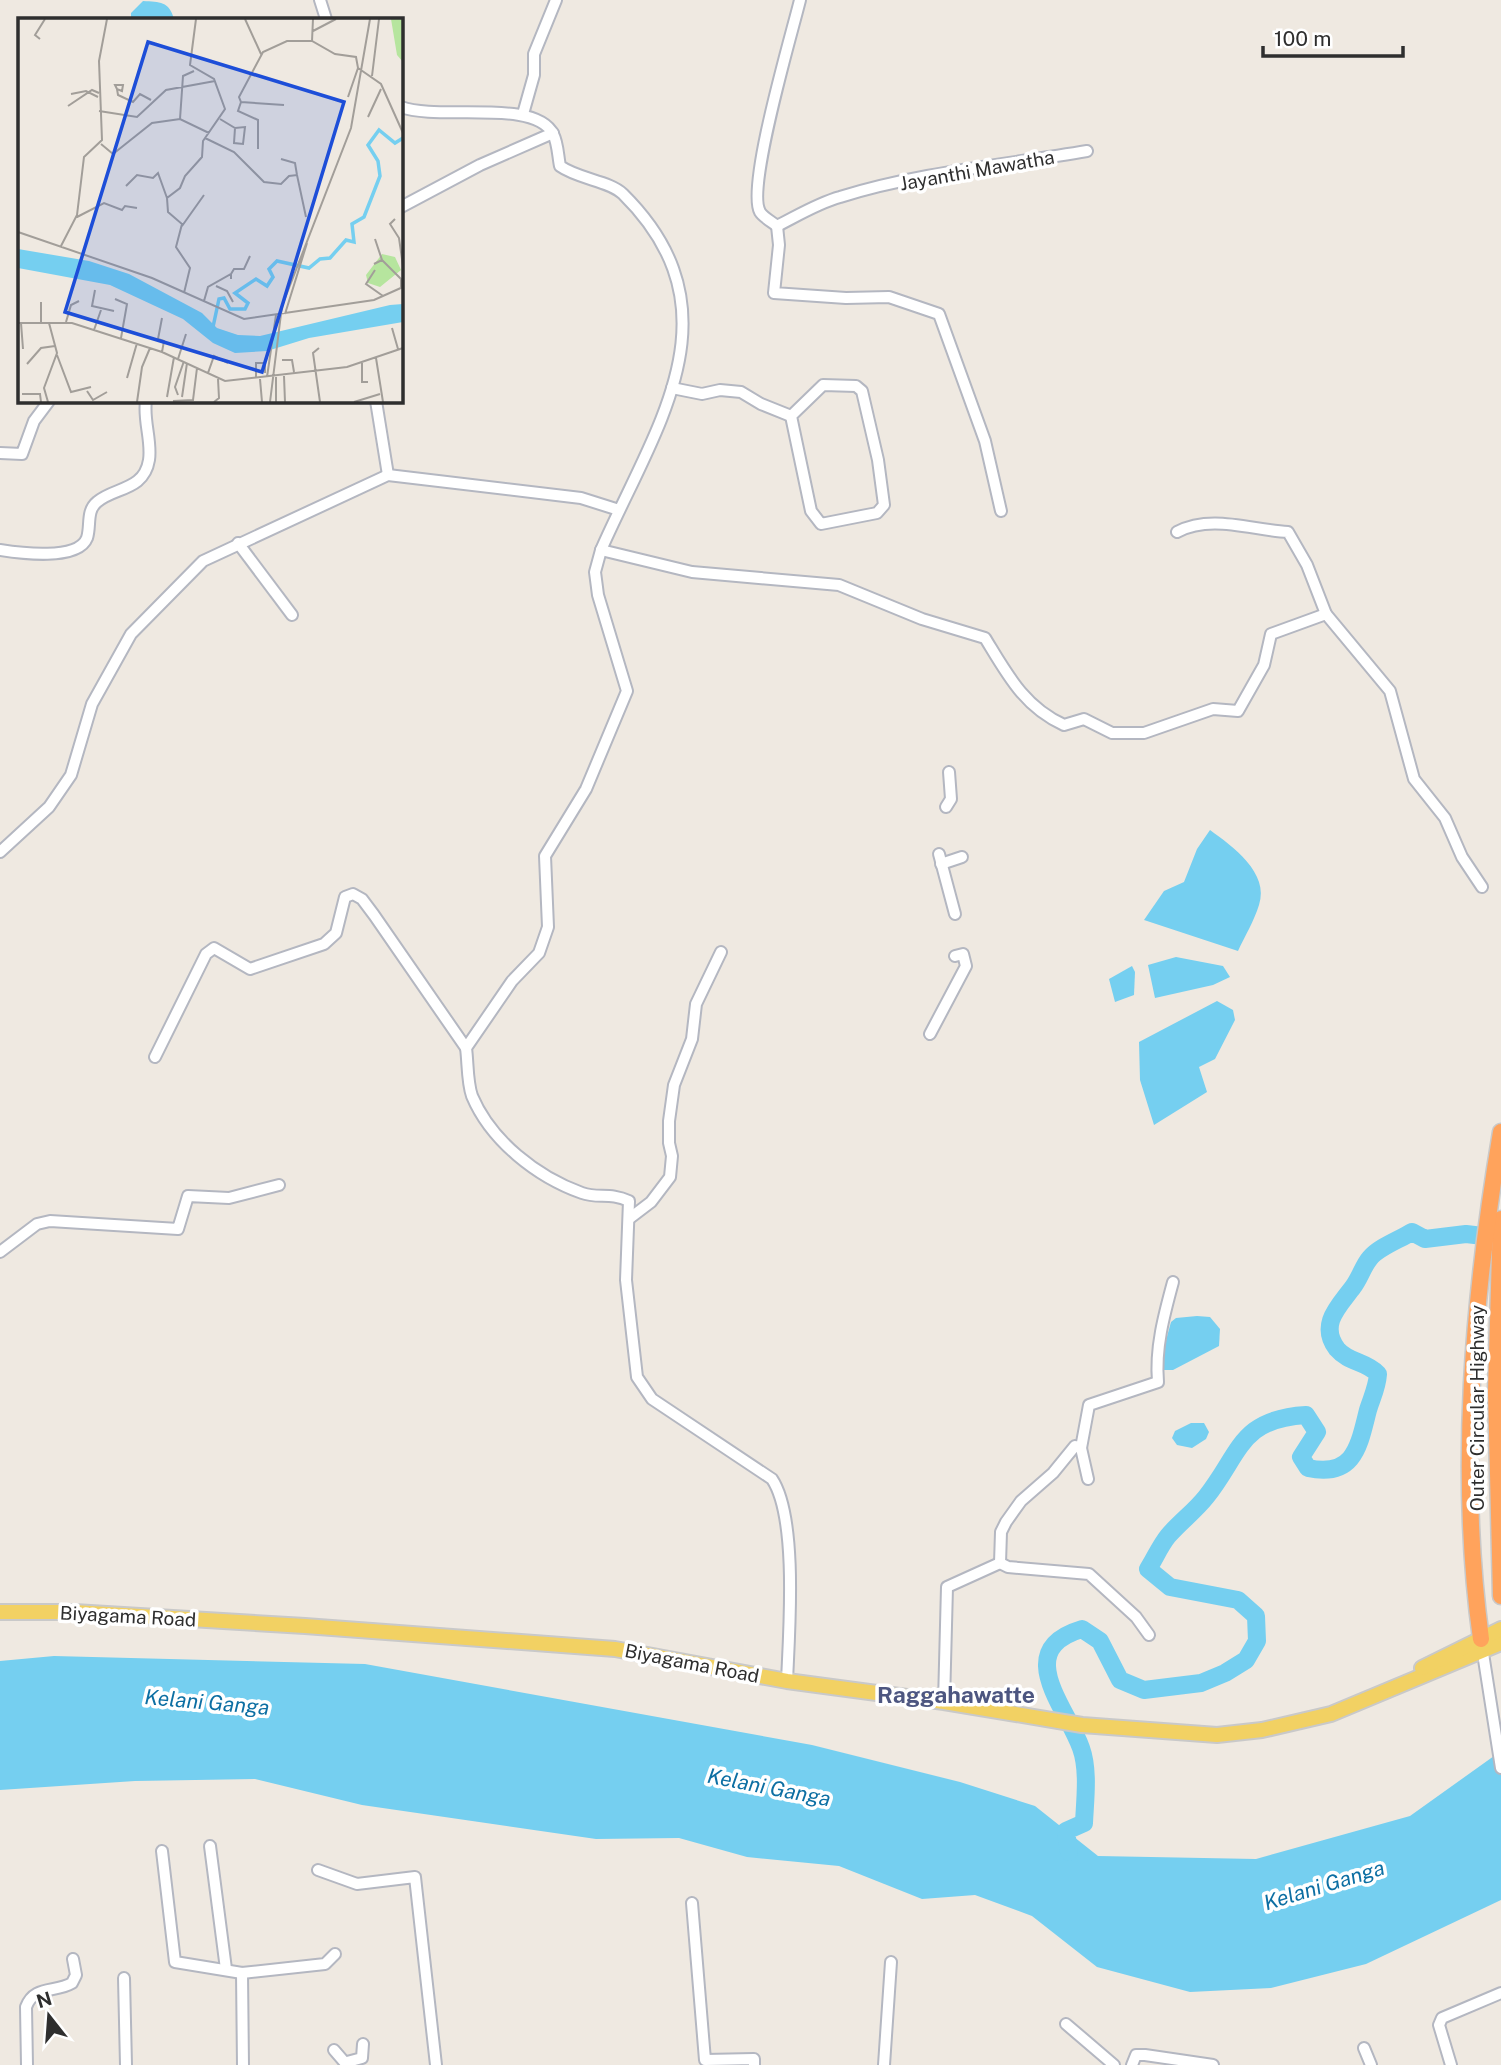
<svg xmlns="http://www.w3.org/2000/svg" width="1501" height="2065" font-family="'Public Sans',sans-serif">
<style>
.water{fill:#75cff0}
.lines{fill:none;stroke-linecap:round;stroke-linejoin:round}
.river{stroke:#75cff0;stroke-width:18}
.minor-casing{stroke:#b4b7c1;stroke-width:14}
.major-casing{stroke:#c9c9c9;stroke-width:18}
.highway-casing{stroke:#c9c9c9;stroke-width:19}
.minor{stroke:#fff;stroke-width:10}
.major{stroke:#f2d163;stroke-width:14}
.highway{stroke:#ffa35c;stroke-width:16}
.labels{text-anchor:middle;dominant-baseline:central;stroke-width:7;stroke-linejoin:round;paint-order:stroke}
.street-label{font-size:19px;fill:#2e2e2e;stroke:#fff}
.water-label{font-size:21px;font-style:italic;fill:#0d6fa3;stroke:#fff}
.quarter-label{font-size:23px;font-weight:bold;fill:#4d5680;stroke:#fff}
.inset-river{fill:none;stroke:#75cff0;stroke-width:3.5}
.inset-road{fill:none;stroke:#a29e99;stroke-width:2}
.view{fill:#1d4ed8;fill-opacity:0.15;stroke:#1d4ed8;stroke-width:3.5}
.inset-edge{fill:none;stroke:#2e2e2e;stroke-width:3.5}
</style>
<rect width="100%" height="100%" fill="#efe9e1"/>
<g class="water">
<path d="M 143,1 C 160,2 169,1 174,19 L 131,19 L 131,13 Z"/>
<path d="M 1210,830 C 1232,846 1270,873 1259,905 C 1254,921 1245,936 1238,951 L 1144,920 L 1164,891 L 1184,882 L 1197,849 Z"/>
<polygon points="1176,957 1223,966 1230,977 1213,985 1155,998 1148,965"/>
<polygon points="1132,966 1135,972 1134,995 1115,1002 1109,979"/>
<polygon points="1217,1001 1233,1010 1235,1020 1215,1059 1199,1067 1207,1092 1154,1125 1140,1080 1139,1042"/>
<polygon points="1197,1316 1210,1317 1220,1329 1219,1346 1173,1370 1164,1370 1162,1355 1171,1322 1176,1318"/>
<polygon points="1191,1423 1204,1423 1209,1432 1206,1439 1192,1448 1177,1445 1172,1438 1175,1431"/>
<polygon points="54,1656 365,1664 812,1745 960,1782 1035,1806 1098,1856 1256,1859 1410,1816 1501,1751 1501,1900 1366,1964 1271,1988 1190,1992 1097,1967 1032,1916 975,1895 922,1899 839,1866 747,1857 679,1838 596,1839 362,1805 255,1779 135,1781 0,1790 0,1661"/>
</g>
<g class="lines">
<path class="river" d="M 1069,1852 L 1066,1831 L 1084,1823 C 1085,1800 1089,1770 1081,1748 C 1066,1706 1012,1650 1082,1629 L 1100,1641 L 1120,1680 L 1144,1690 L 1201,1683 L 1225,1673 L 1246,1660 L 1257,1641 L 1256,1616 L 1238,1600 L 1170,1587 L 1148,1569 C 1155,1558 1160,1546 1168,1536 C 1180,1522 1195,1511 1206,1497 C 1241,1453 1239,1419 1306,1415 L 1317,1432 L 1301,1457 L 1308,1468 C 1355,1478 1359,1445 1368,1410 C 1372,1397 1377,1388 1378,1374 C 1366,1361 1349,1363 1337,1349 C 1318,1324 1340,1305 1353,1287 C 1360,1278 1363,1266 1370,1258 C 1379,1247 1399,1240 1412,1232 L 1425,1239 L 1466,1234 L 1501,1238"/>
<defs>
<g id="minor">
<polyline points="320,0 326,19"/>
<path d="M 800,0 C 792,33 746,188 760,212 C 763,217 772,222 777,226 C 797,216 818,203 840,197 C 920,172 1005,165 1087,151"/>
<path d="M 401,107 C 439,121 535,98 553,134 C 558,143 558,157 560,166 C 578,179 610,181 623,194 C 742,312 655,427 601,550 L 595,572 L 598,595 L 627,691 L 586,789 L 545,856 L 548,927 L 539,953 L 512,981 L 466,1048 C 468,1062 467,1082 472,1096 C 491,1141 537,1177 582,1193 C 598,1199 610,1192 629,1201 L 626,1280 L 637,1377 L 652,1399 L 772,1479 C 798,1518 789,1633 787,1681"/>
<polyline points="523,114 534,75 534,54 556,0"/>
<polyline points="401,207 480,165 553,133"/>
<polyline points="777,226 779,245 774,293 846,298 889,297 939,314 985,441 1001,511"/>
<polygon points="823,385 856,386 862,391 878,460 884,505 877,513 821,524 811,511 791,416"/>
<polyline points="672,388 702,394 720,390 741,392 761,404 791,416"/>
<polyline points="376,401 388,475"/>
<polyline points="0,453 22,454 34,421 49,401"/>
<path d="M 1177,532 C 1211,514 1251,530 1288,532 L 1307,565 L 1326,614"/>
<polyline points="238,543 292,615"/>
<path d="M 0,550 C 19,553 78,561 87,538 C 91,526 86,511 97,502 C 114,487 144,491 149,460 C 152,441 143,420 146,401"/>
<path d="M 601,550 L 692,572 L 839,585 L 922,619 L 985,638 C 1007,674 1024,707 1064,725 L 1084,719 L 1112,733 L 1144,733 L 1213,709 L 1238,711 L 1264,665 L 1271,634 L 1326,614 L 1390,691 L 1414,779 L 1445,818 L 1462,857 L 1482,887"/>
<polyline points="946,807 951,799 949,772"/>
<polyline points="0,852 49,807 71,775 92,704 131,634 203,561 388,475 581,498 619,510"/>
<polyline points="939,854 955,914"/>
<polyline points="941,864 962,857"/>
<polyline points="930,1034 966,966 963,954 955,956"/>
<polyline points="155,1057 206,954 214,948 250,969 324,944 336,933 345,897 353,894 362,899 374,915 466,1048"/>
<polyline points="630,1218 651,1202 670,1177 672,1156 669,1143 669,1121 674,1085 692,1039 696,1004 721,952"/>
<polyline points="0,1252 37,1224 50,1221 178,1229 188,1196 229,1198 279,1185"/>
<path d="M 1081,1448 L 1089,1405 L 1158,1382 C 1155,1348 1164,1315 1173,1282"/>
<polyline points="1000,1563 1001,1532 1006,1522 1021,1501 1053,1473 1075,1446 1081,1448 1088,1479"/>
<polyline points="1000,1563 1008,1567 1089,1574 1136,1617 1149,1635"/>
<polyline points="1482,1647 1501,1768"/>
<polyline points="944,1702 947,1587 1000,1563"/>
<polyline points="210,1846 226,1969"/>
<polyline points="162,1851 175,1962 242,1973 325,1964 335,1954"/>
<polyline points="318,1870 357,1884 415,1877 436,2065"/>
<polyline points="692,1903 705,2060 754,2059 754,2065"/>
<polyline points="242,1973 243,2065"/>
<polyline points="124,1978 126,2065"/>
<polyline points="1066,2024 1114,2065"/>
<polyline points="1364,2048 1371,2065"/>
<polyline points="334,2050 347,2065"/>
<polyline points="347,2062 362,2058 363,2044"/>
<path d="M 27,2065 L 26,2007 C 34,1985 55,1993 72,1983 L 76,1975 L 73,1959"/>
<polyline points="884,2065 891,1962"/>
<polyline points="1132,2065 1136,2055 1145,2055 1213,2065"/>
<polyline points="1451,2065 1439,2025 1442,2018 1501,1993"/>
</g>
<g id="major">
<polyline points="0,1612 74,1612 305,1626 615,1649 787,1681 944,1702 1082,1725 1217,1735 1262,1730 1331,1714 1501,1643"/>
<polyline points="1422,1668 1501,1629"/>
</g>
<g id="highway">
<polyline points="1501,1219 1496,1391 1501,1596"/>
<path d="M 1481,1639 C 1458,1471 1473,1298 1501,1132"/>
</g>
</defs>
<use href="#minor" class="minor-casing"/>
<use href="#major" class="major-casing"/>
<use href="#highway" class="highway-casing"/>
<use href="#minor" class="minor"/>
<use href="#major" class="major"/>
<use href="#highway" class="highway"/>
</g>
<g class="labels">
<g class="street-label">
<text transform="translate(977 170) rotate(-10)">Jayanthi Mawatha</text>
<text transform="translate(1477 1408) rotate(-90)">Outer Circular Highway</text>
<text transform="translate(128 1616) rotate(3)">Biyagama Road</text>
<text transform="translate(692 1663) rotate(11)">Biyagama Road</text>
</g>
<g class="water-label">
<text transform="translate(207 1702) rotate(5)">Kelani Ganga</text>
<text transform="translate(769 1787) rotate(11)">Kelani Ganga</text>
<text transform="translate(1324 1885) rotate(-17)">Kelani Ganga</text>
</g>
<g class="quarter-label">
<text x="956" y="1694">Raggahawatte</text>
</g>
</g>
<g transform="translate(18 18)">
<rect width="385" height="385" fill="#efe9e1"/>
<path d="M 373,1 L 385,1 L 385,44 L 379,37 ZM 364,236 L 377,239 L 383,252 L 362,269 L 350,265 L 348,257 Z" fill="#b6e59e"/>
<path d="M 0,231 L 71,243 L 111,256 L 184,295 L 199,310 L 220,317 L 242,318 L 372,287 L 385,286 L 385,304 L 291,320 L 249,333 L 217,335 L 195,325 L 165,301 L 92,267 L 0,250 Z" fill="#75cff0"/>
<path class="inset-river" d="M 195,309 L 201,281 L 206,280 L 212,291 L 227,291 L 230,285 L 217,275 L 238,261 L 249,268 L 255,259 L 251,251 L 259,243 L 291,250 L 302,241 L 312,240 L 328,222 L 336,224 L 334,206 L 346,199 L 362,158 L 360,143 L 350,127 L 361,112 L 377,125 L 385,120"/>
<path class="inset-road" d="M 227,1 L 243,36M 295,13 L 318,1M 22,21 L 17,17 L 27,1M 294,23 L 295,1M 354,58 L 361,1M 99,71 L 97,67 L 105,67 L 104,73 L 99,71 L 100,77 L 115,84 L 122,76 L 133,82M 53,76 L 68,73 L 80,79M 330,79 L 340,50M 223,84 L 220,93 L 240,102 L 240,131M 266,87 L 223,84 L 221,79 L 245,34 L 269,23 L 294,23 L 317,36 L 338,39 L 340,50 L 363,66 L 385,115M 50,88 L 74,72 L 81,75M 81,93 L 119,99 L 148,72 L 197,63M 350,99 L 363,71M 162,101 L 165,58 L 176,53M 202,101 L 217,110 L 227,109 L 225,126 L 216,125 L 217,110M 187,120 L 216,134 L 246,164 L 263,166 L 271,158 L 279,157 L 288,199M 83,126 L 95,136 L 134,105 L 162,101 L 191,115M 263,141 L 277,145 L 279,157M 108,168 L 119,157 L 135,160 L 140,155 L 149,180M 59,199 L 86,185 L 104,192 L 107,188 L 119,190M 377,201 L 372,206 L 381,220 L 385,248M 164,208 L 186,177M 0,214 L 134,260 L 226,301 L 356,282 L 385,269M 43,228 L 59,197 L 66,139 L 84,122 L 81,43 L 89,1M 364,242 L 383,261 L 383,269M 356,246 L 364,242 L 357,221M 357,252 L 348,266 L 365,278M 213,256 L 216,251 L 226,251 L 232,238M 198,268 L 209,273 L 215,284M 77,272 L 74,288 L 96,293M 166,275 L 172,250 L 158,229 L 164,206 L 150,194 L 149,180 L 162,170 L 167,158 L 184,139 L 185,123 L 207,91 L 196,61 L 172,47 L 178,1M 97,281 L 109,286 L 103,320M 186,283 L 190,269 L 213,256 L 213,261M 23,284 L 23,306M 267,296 L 289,225M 48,304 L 53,287 L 61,283M 0,305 L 54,305 L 144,334 L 207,363 L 329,349 L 385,330M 3,305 L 5,331M 374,310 L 380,331M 76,312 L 83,292M 301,330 L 295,335 L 302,384M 144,334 L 146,323 L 140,321 L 144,300M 39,337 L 53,374 L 73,369M 358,340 L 365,384M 160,341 L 168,316M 264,342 L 274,342 L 276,354M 344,345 L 344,364 L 350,364M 9,346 L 23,330 L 37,328M 190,355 L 196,338 L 210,345M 266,358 L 267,384M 238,359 L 238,345 L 247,345 L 247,355M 249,359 L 258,297M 258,359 L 258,384M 109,360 L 119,325M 242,361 L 244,384M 69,373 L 75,382 L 89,374M 4,376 L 22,376 L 23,384M 160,377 L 157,369 L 166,343M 149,379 L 156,339M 164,379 L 169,345M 155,383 L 175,382 L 179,350M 30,384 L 26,370 L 39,335 L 31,305M 119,384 L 124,349 L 132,330M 196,384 L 201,380 L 200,361M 252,384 L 264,288 L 333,110 L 352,1M 336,384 L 362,376"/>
<path class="view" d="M 130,24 L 326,84 L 244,354 L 47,294 Z"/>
<rect width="385" height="385" class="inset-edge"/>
</g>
<g transform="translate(49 2016) rotate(343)" stroke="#ffffff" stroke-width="5" paint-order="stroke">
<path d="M0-5L12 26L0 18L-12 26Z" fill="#2e2e2e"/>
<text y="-10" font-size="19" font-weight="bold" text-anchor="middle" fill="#2e2e2e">N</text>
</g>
<path d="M1263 46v10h140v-10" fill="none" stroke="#2e2e2e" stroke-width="3.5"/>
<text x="1274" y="46" font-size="21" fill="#2e2e2e" stroke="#ffffff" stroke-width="5" paint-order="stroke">100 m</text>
</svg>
